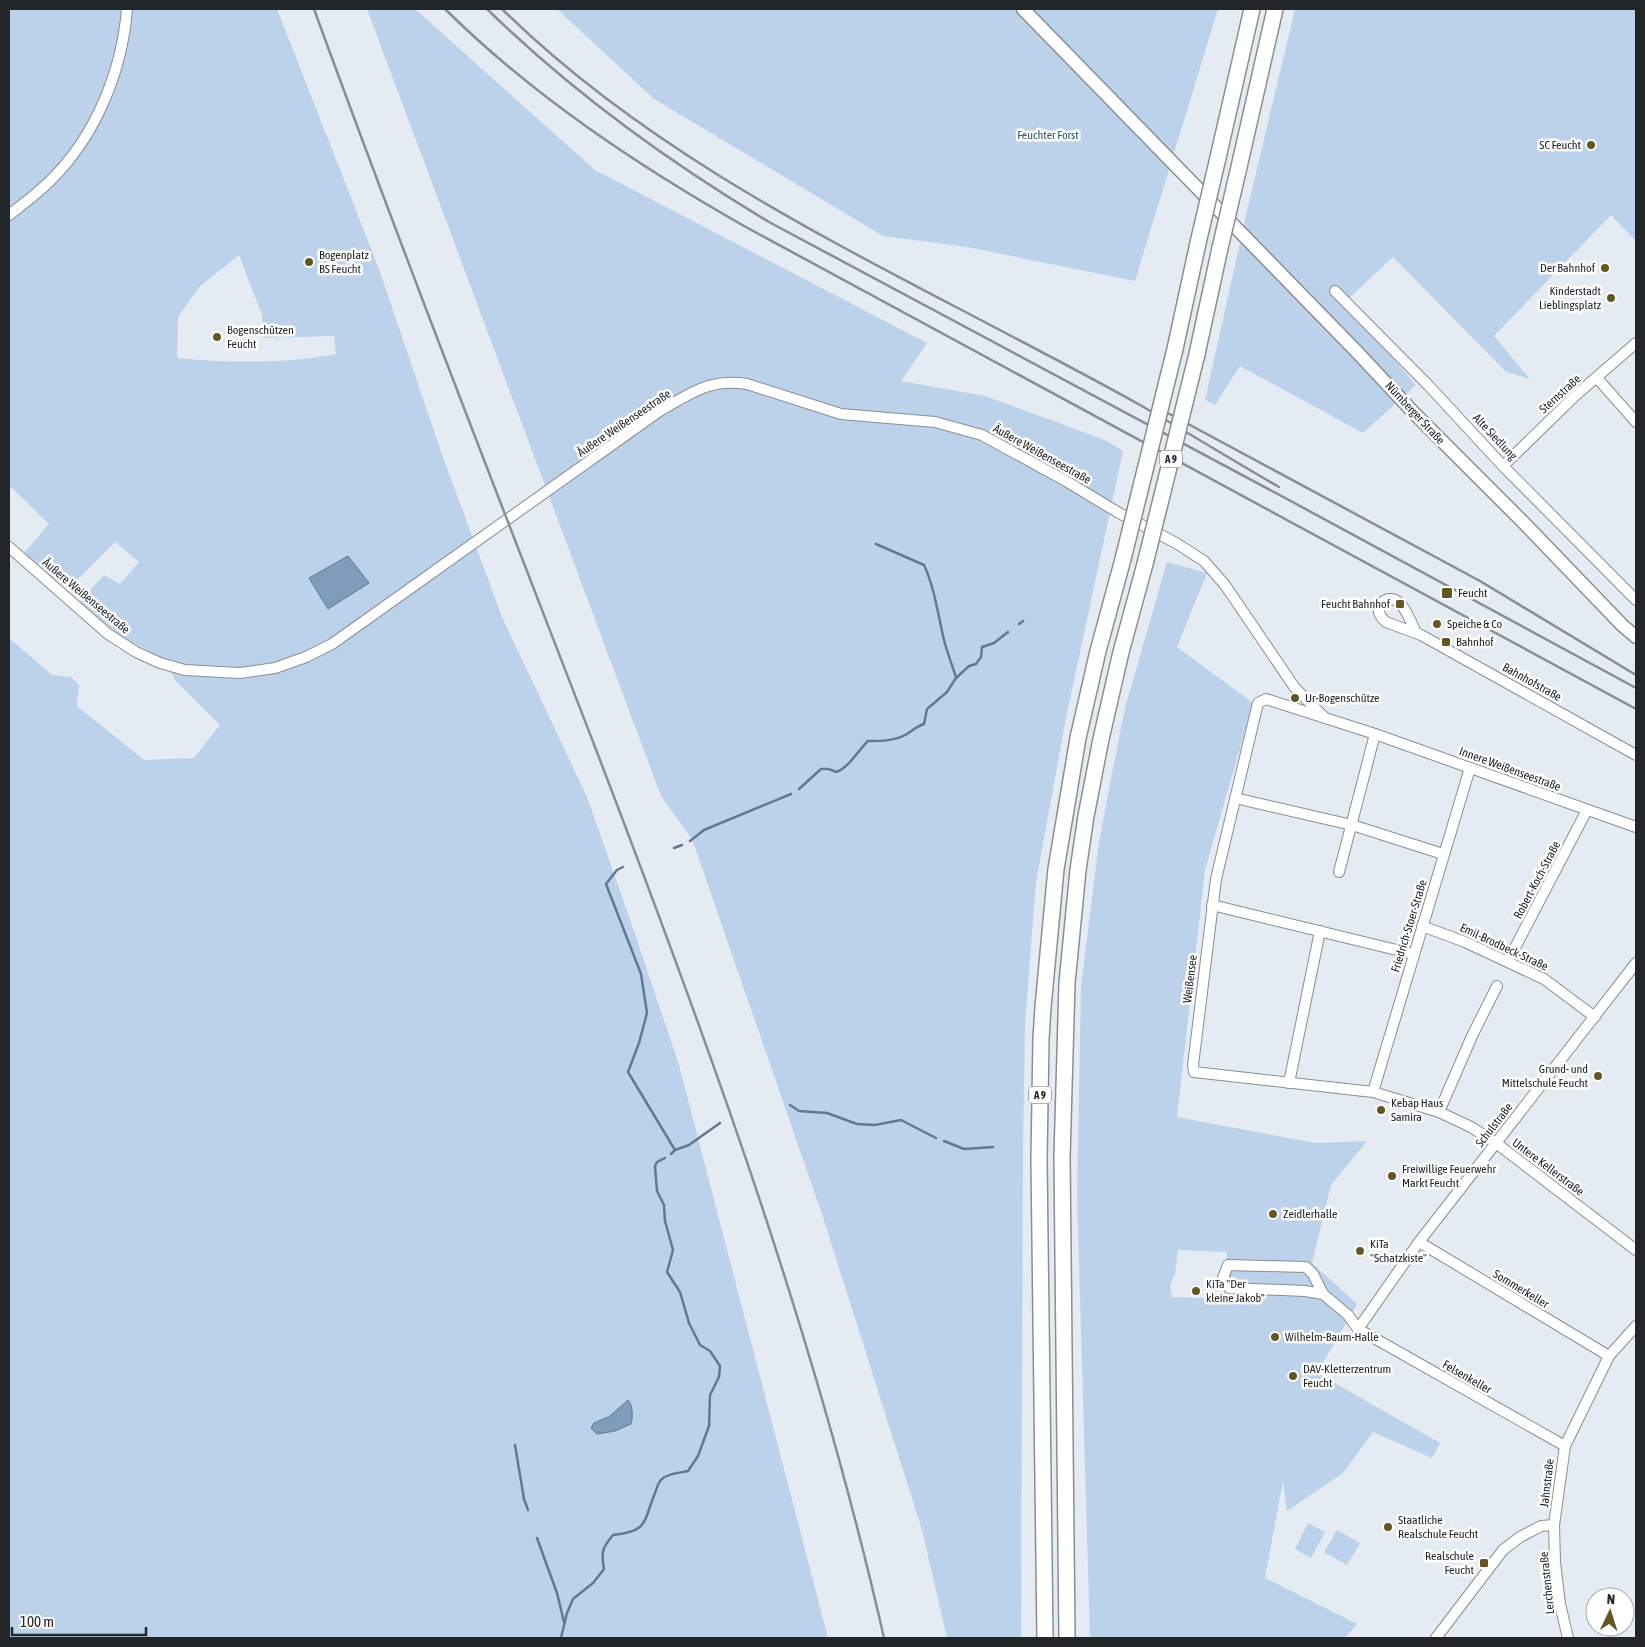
<svg xmlns="http://www.w3.org/2000/svg" width="1645" height="1647" font-family="'Asap Condensed',sans-serif">
<style>
.green{fill:#bcd2ea;fill-rule:evenodd}
.water{fill:#7f9cbc;stroke:#637990}
.lines{fill:none;stroke-linecap:round;stroke-linejoin:round}
.stream{stroke:#637990;stroke-width:2.5}
.minor-casing{stroke:#888e94;stroke-width:12}
.major-casing{stroke:#888e94;stroke-width:15}
.highway-casing{stroke:#888e94;stroke-width:18}
.minor{stroke:#fff;stroke-width:10}
.major{stroke:#fff;stroke-width:12}
.highway{stroke:#fff;stroke-width:15}
.rail{stroke:#898e92;stroke-width:2.5}
.highway-bridge-casing{stroke:#888e94;stroke-width:18;stroke-linecap:butt}
.highway-bridge{stroke:#fff;stroke-width:15}
.poi-dot{fill:#645723;stroke:#fff;stroke-width:2}
.labels{text-anchor:middle;dominant-baseline:central;stroke-width:5;stroke-linejoin:round;paint-order:stroke}
.shield{fill:#fff;stroke:#656768;stroke-width:1}
.shield-label{font-size:11px;font-weight:bold;fill:#232628}
.park-label{font-size:12px;fill:#28537f;stroke:#fff}
.poi-label{font-size:12px;fill:#232628;stroke:#fff;text-anchor:start}
.street-label{font-size:12px;fill:#232628;stroke:#fff}
</style>
<rect width="100%" height="100%" fill="#e5ebf2"/>
<g class="green">
<path d="M 9,9 L 277,9 L 379,269 L 440,449 L 502,617 L 587,797 L 631,922 L 679,1065 L 828,1638 L 9,1638 L 9,638 L 52,675 L 71,677 L 79,685 L 77,706 L 144,760 L 194,758 L 220,725 L 174,679 L 168,661 L 120,636 L 79,602 L 104,575 L 120,584 L 139,562 L 115,542 L 74,583 L 55,580 L 24,553 L 49,524 L 11,487 L 9,488 ZM 239,255 L 262,315 L 263,338 L 334,336 L 336,354 C 286,364 228,363 177,358 L 178,317 L 199,287 Z"/>
<polygon points="367,9 415,9 595,170 927,343 901,381 985,396 1105,440 1123,451 1066,718 1036,882 1025,1024 1023,1149 1021,1638 947,1638 922,1530 822,1214 692,839 661,796"/>
<polygon points="557,9 1218,9 1135,281 967,247 883,236 654,99"/>
<polygon points="1295,9 1636,9 1636,241 1611,215 1494,336 1530,379 1506,372 1393,257 1345,302 1416,385 1363,433 1240,366 1215,405 1205,400 1249,202"/>
<path d="M 1167,562 L 1207,573 L 1177,647 L 1253,703 L 1205,870 L 1177,1117 L 1315,1143 L 1367,1141 L 1331,1185 L 1312,1263 L 1357,1304 L 1317,1373 L 1440,1443 L 1432,1458 L 1373,1432 L 1343,1473 L 1287,1511 L 1283,1481 L 1265,1578 L 1357,1624 L 1345,1638 L 1090,1638 L 1077,1195 L 1081,987 L 1098,849 L 1109,789 L 1125,708 ZM 1178,1250 L 1227,1252 L 1223,1299 L 1172,1297 L 1170,1286 L 1175,1273 Z"/>
<polygon points="1308,1523 1325,1532 1311,1558 1295,1549"/>
<polygon points="1337,1530 1360,1543 1347,1565 1324,1552"/>
</g>
<g class="water">
<polygon points="348,556 369,583 328,609 309,578"/>
<path d="M 628,1400 C 633,1405 633,1417 631,1424 L 615,1431 L 597,1434 L 591,1428 L 594,1423 L 610,1416 Z"/>
</g>
<g class="lines">
<g class="stream">
<path d="M 876,544 L 924,565 C 935,589 938,615 944,640 C 947,652 952,665 956,677"/>
<polyline points="1019,624 1023,621"/>
<path d="M 799,789 L 821,769 L 828,769 L 837,772 C 850,766 857,752 868,741 C 882,741 895,741 907,734 C 913,730 917,726 924,724 L 927,709 L 947,692 L 956,678 L 969,666 L 976,664 L 981,657 L 982,647 L 994,643 L 1008,632"/>
<polyline points="690,841 704,830 791,794"/>
<polyline points="674,848 682,845"/>
<polyline points="623,867 617,870 606,884 641,974 647,1013 639,1043 628,1072 675,1150"/>
<polyline points="790,1105 799,1111 827,1113 857,1124 875,1125 901,1120 936,1138"/>
<polyline points="944,1141 964,1149 993,1147"/>
<polyline points="671,1154 675,1150 689,1145 720,1123"/>
<polyline points="515,1445 524,1499 528,1510"/>
<polyline points="537,1538 557,1593 564,1622"/>
<path d="M 561,1638 L 567,1613 L 573,1599 L 593,1583 L 604,1569 C 601,1552 602,1548 613,1535 C 649,1531 643,1522 655,1493 C 657,1488 658,1482 662,1479 C 668,1473 680,1473 688,1471 L 698,1456 L 709,1426 L 710,1395 L 719,1377 L 720,1366 L 710,1351 L 700,1345 L 689,1323 L 680,1292 L 667,1272 L 673,1250 L 665,1221 L 664,1205 L 657,1191 L 655,1166 L 657,1162 L 665,1158"/>
</g>
<defs>
<g id="minor">
<path d="M 9,215 C 23,204 38,193 50,181 C 96,136 122,71 127,9"/>
<polyline points="1335,291 1429,386 1503,466 1636,600"/>
<polyline points="1597,378 1636,422"/>
<polyline points="1503,466 1576,395 1636,343"/>
<path d="M 9,547 L 108,634 L 136,652 L 160,663 L 185,670 L 240,673 L 275,668 L 306,657 L 332,644 L 661,410 C 692,393 710,378 747,384 L 841,414 L 935,422 L 982,435 L 1066,481 L 1119,513 L 1176,543 L 1204,561 L 1225,585 L 1295,688 L 1324,717"/>
<path d="M 1415,631 C 1410,619 1399,588 1381,603 C 1376,611 1380,617 1386,622 L 1421,635 L 1636,755"/>
<polyline points="1235,798 1352,825 1443,854"/>
<polyline points="1636,827 1375,734 1266,699 1258,703 1216,879 1193,1065 1194,1072 1373,1092 1439,1112 1471,1127 1496,1143 1636,1250"/>
<polyline points="1339,872 1375,734"/>
<polyline points="1212,905 1413,954"/>
<polyline points="1422,926 1465,942 1544,979 1595,1017"/>
<polyline points="1508,961 1587,810"/>
<polyline points="1289,1083 1320,931"/>
<polyline points="1373,1092 1470,768"/>
<polyline points="1439,1112 1472,1036 1497,986"/>
<polyline points="1419,1242 1609,1356"/>
<polyline points="1323,1294 1305,1291 1229,1288 1223,1278 1228,1265 1306,1267 1313,1274 1323,1294 1348,1315 1358,1329 1565,1446"/>
<polyline points="1358,1329 1419,1242 1636,963"/>
<polyline points="1436,1638 1503,1550 1520,1537 1541,1526 1554,1525"/>
<polyline points="1568,1638 1560,1604 1555,1562 1554,1525 1565,1446 1609,1356 1636,1326"/>
</g>
<polyline id="major" points="1023,9 1358,353 1414,413 1524,523 1622,625 1636,637"/>
<g id="highway">
<polyline points="1217,162 1252,9"/>
<polyline points="1239,167 1275,9"/>
<polyline points="1175,349 1198,243"/>
<polyline points="1197,354 1220,248"/>
<polyline points="1045,1638 1039,1159 1041,1039 1043,1007 1056,869 1078,738 1098,651 1123,559"/>
<polyline points="1067,1638 1062,1157 1067,983 1078,870 1086,816 1101,739 1121,652 1145,564"/>
</g>
</defs>
<use href="#minor" class="minor-casing"/>
<use href="#major" class="major-casing"/>
<use href="#highway" class="highway-casing"/>
<use href="#minor" class="minor"/>
<use href="#major" class="major"/>
<use href="#highway" class="highway"/>
<g class="rail">
<path d="M 314,9 C 404,256 500,501 595,747 C 707,1039 815,1333 884,1638"/>
<path d="M 445,9 C 533,96 637,165 744,226 L 1636,709"/>
<path d="M 487,9 C 572,92 667,161 769,222 L 1287,499 L 1636,688"/>
<path d="M 502,9 C 648,153 835,243 1015,338 C 1057,360 1099,382 1140,405 C 1187,432 1232,460 1279,487"/>
<polyline points="1164,411 1480,581 1636,675"/>
</g>
<defs>
<g id="highway-bridge">
<polyline points="1198,243 1217,162"/>
<polyline points="1220,248 1239,167"/>
<polyline points="1123,559 1175,349"/>
<polyline points="1145,564 1197,354"/>
</g>
</defs>
<use href="#highway-bridge" class="highway-bridge-casing"/>
<use href="#highway-bridge" class="highway-bridge"/>
</g>
<g class="poi-dot">
<circle cx="1591" cy="145" r="5"/>
<circle cx="309" cy="262" r="5"/>
<circle cx="1605" cy="268" r="5"/>
<circle cx="1611" cy="298" r="5"/>
<circle cx="217" cy="337" r="5"/>
<rect x="1441" y="587" width="12" height="12" rx="2.5"/>
<rect x="1395" y="599" width="10" height="10" rx="2.5"/>
<circle cx="1437" cy="624" r="5"/>
<rect x="1441" y="637" width="10" height="10" rx="2.5"/>
<circle cx="1295" cy="698" r="5"/>
<circle cx="1598" cy="1076" r="5"/>
<circle cx="1381" cy="1110" r="5"/>
<circle cx="1392" cy="1176" r="5"/>
<circle cx="1273" cy="1214" r="5"/>
<circle cx="1360" cy="1251" r="5"/>
<circle cx="1196" cy="1291" r="5"/>
<circle cx="1275" cy="1337" r="5"/>
<circle cx="1293" cy="1376" r="5"/>
<circle cx="1388" cy="1527" r="5"/>
<rect x="1479" y="1558" width="10" height="10" rx="2.5"/>
</g>
<g class="labels">
<g class="shield">
<rect x="1160" y="450.5" width="22" height="17" rx="4"/>
<rect x="1029" y="1086.5" width="22" height="17" rx="4"/>
</g>
<g class="shield-label">
<text x="1171" y="459">A 9</text>
<text x="1040" y="1095">A 9</text>
</g>
<g class="park-label">
<text x="1048" y="135">Feuchter Forst</text>
</g>
<g class="poi-label">
<text x="1581" y="145" text-anchor="end">SC Feucht</text>
<text x="319" y="255">Bogenplatz<tspan x="319" dy="14">BS Feucht</tspan></text>
<text x="1595" y="268" text-anchor="end">Der Bahnhof</text>
<text x="1601" y="291" text-anchor="end">Kinderstadt<tspan x="1601" dy="14">Lieblingsplatz</tspan></text>
<text x="227" y="330">Bogenschützen<tspan x="227" dy="14">Feucht</tspan></text>
<text x="1458" y="593">Feucht</text>
<text x="1390" y="604" text-anchor="end">Feucht Bahnhof</text>
<text x="1447" y="624">Speiche &amp; Co</text>
<text x="1456" y="642">Bahnhof</text>
<text x="1305" y="698">Ur-Bogenschütze</text>
<text x="1588" y="1069" text-anchor="end">Grund- und<tspan x="1588" dy="14">Mittelschule Feucht</tspan></text>
<text x="1391" y="1103">Kebap Haus<tspan x="1391" dy="14">Samira</tspan></text>
<text x="1402" y="1169">Freiwillige Feuerwehr<tspan x="1402" dy="14">Markt Feucht</tspan></text>
<text x="1283" y="1214">Zeidlerhalle</text>
<text x="1370" y="1244">KiTa<tspan x="1370" dy="14">"Schatzkiste"</tspan></text>
<text x="1206" y="1284">KiTa "Der<tspan x="1206" dy="14">kleine Jakob"</tspan></text>
<text x="1285" y="1337">Wilhelm-Baum-Halle</text>
<text x="1303" y="1369">DAV-Kletterzentrum<tspan x="1303" dy="14">Feucht</tspan></text>
<text x="1398" y="1520">Staatliche<tspan x="1398" dy="14">Realschule Feucht</tspan></text>
<text x="1474" y="1556" text-anchor="end">Realschule<tspan x="1474" dy="14">Feucht</tspan></text>
</g>
<g class="street-label">
<text transform="translate(1560 394) rotate(-42)">Sternstraße</text>
<text transform="translate(1415 413) rotate(47)">Nürnberger Straße</text>
<text transform="translate(624 423) rotate(-34)">Äußere Weißenseestraße</text>
<text transform="translate(1495 437) rotate(47)">Alte Siedlung</text>
<text transform="translate(1042 454) rotate(29)">Äußere Weißenseestraße</text>
<text transform="translate(86 596) rotate(40)">Äußere Weißenseestraße</text>
<text transform="translate(1532 682) rotate(29)">Bahnhofstraße</text>
<text transform="translate(1510 769) rotate(20)">Innere Weißenseestraße</text>
<text transform="translate(1537 880) rotate(-62)">Robert-Koch-Straße</text>
<text transform="translate(1409 926) rotate(-73)">Friedrich-Stoer-Straße</text>
<text transform="translate(1504 947) rotate(25)">Emil-Brodbeck-Straße</text>
<text transform="translate(1190 979) rotate(-83)">Weißensee</text>
<text transform="translate(1494 1125) rotate(-52)">Schulstraße</text>
<text transform="translate(1548 1167) rotate(37)">Untere Kellerstraße</text>
<text transform="translate(1521 1289) rotate(31)">Sommerkeller</text>
<text transform="translate(1467 1377) rotate(30)">Felsenkeller</text>
<text transform="translate(1547 1483) rotate(-83)">Jahnstraße</text>
<text transform="translate(1547 1583) rotate(-96)">Lerchenstraße</text>
</g>
</g>
<rect width="1645" height="1647" fill="none" stroke="#232628" stroke-width="20"/>
<g transform="translate(1610 1612) rotate(4)"><circle r="24" fill="#ffffff" stroke="#a7a8a9"/>
<path d="M0-4L9 19L0 12L-9 19Z" fill="#645723"/>
<text y="-8" font-size="14" font-weight="bold" text-anchor="middle" fill="#232628">N</text>
</g>
<path d="M12 1627v8h134v-8" fill="none" stroke="#232628" stroke-width="2.5"/>
<text x="20" y="1627" font-size="15" fill="#232628" stroke="#ffffff" stroke-width="4" paint-order="stroke">100 m</text>
</svg>
